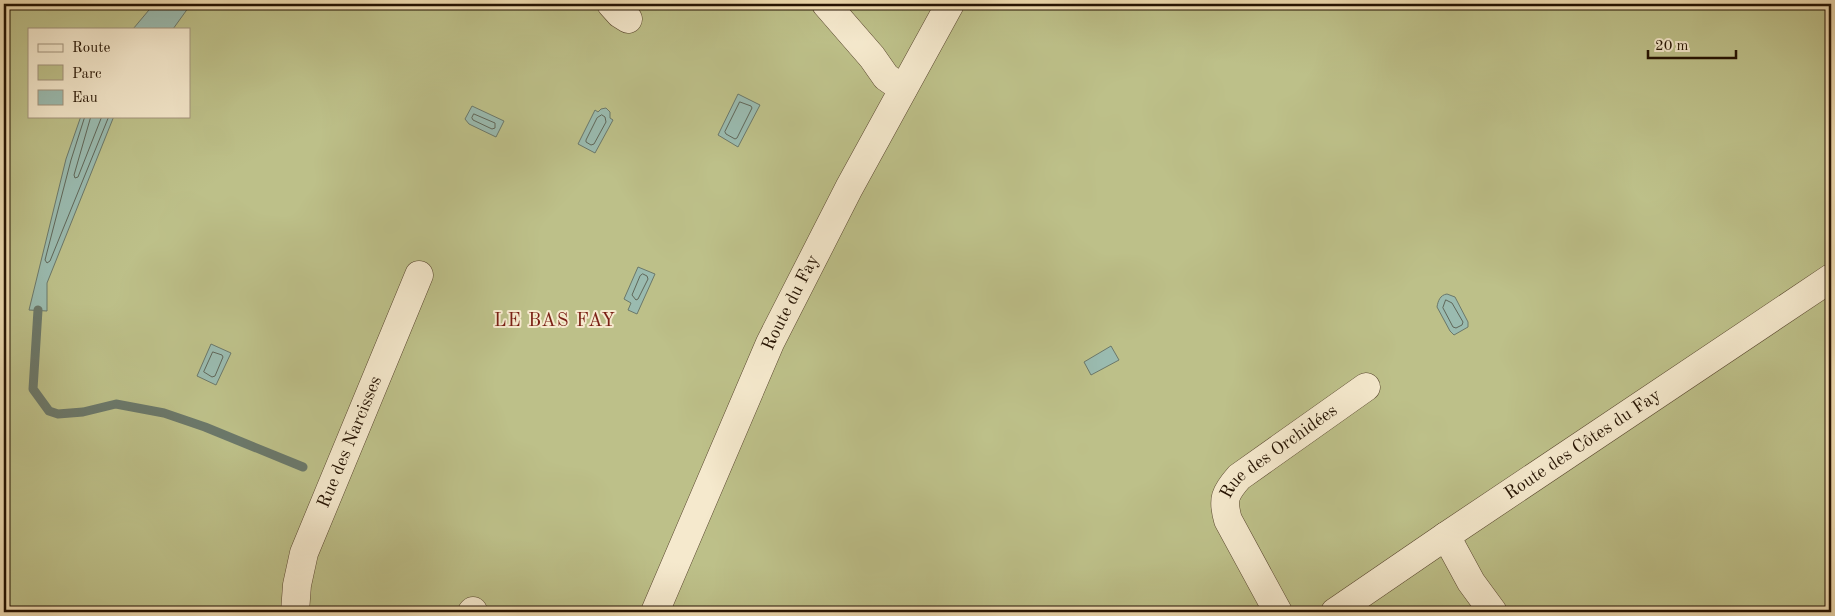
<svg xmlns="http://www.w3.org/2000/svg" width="1835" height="616" font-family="'Old Standard TT',serif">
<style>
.green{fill:#bdc089;stroke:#716a46;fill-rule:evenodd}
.water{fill:#9abbb0;stroke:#6b786a}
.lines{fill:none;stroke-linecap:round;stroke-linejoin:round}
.shore{stroke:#606759;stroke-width:1}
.stream{stroke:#6b786a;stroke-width:9}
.minor-casing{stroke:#58462e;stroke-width:29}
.minor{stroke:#f5e9cd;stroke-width:28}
.labels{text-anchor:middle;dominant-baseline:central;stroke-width:4;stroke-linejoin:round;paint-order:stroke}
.street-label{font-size:18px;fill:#251302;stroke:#f5e9cd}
.neighbourhood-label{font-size:19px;letter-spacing:1px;fill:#7a1f14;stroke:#f5e9cd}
</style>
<rect width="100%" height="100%" fill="#f0ddb2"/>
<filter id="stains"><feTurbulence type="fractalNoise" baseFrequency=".004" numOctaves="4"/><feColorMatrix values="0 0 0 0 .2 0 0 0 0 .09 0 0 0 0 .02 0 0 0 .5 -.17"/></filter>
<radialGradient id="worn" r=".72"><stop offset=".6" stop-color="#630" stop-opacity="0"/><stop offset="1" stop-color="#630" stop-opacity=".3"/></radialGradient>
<path class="green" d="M 4,4 L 1831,4 L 1831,612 L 4,612 ZM 29,29 L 189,29 L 189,116 L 29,116 Z"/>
<g class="water">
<polygon points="154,4 191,4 173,29 133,29"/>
<polygon points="738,94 760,105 738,147 718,135"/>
<polygon points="472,106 504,121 496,137 469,124 465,119"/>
<polygon points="606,108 610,112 610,118 613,120 595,153 578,144 595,110 598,112 601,109"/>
<polygon points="81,116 114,116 47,283 47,311 29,310 66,159"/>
<polygon points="638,267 655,274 637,314 628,310 631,303 624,299"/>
<path d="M 1447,294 L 1455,297 L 1468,322 L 1468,327 L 1454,335 L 1450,331 L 1437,307 C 1438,301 1440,295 1447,294 Z"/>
<polygon points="211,344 231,353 216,385 197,376"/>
<polygon points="1111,346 1119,360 1091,375 1084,362"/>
</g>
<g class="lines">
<g class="shore">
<polygon points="740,102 751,106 752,108 737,138 735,139 726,134 725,132"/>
<polygon points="474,114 495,123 495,128 492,129 473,120 472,118"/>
<polygon points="602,115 605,117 606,122 594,144 591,145 586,142 586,140 597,118"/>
<polyline points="85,116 71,160 45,260 47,263 50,261 109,116"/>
<polyline points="91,116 74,175 75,178 78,177 102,116"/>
<polygon points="643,274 647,276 648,279 638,299 636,300 632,295 640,276"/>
<polygon points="1446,300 1452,303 1463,322 1462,325 1456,328 1453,327 1443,308"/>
<polygon points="213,352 222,355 223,357 215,376 212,377 204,372"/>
</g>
<polyline class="stream" points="38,310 33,389 49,411 58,414 83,412 116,404 164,413 205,427 303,467"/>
<defs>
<g id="minor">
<polyline points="611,4 620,14 628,19"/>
<polyline points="826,4 872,57 886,77 903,89"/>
<polyline points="1446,536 1471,582 1493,612"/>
<path id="s1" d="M 295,612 L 297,585 L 304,553 L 419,275"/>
<polyline points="472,612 473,611"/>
<path id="s2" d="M 655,612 L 770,343 L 849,188 L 950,4"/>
<path id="s3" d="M 1278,612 L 1228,520 C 1222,499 1225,493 1239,477 L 1366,387"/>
<path id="s4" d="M 1335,612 L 1446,536 L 1831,278"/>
</g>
</defs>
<use href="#minor" class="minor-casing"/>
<use href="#minor" class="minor"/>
</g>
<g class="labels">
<g class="street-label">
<text stroke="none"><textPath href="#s2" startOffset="338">Route du Fay</textPath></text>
<text stroke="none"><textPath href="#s1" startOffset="180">Rue des Narcisses</textPath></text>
<text stroke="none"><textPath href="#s4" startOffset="299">Route des Côtes du Fay</textPath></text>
<text stroke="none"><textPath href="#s3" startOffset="199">Rue des Orchidées</textPath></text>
</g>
<g class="neighbourhood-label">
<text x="555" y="321">LE BAS FAY</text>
</g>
</g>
<rect width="1835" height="616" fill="none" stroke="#f0ddb2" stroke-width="20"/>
<rect x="5" y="5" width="1825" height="606" fill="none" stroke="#251302" stroke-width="2.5"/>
<rect x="10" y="10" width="1815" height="596" fill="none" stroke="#251302"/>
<rect x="28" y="28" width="162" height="90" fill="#f5e9cd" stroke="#a2937c"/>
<rect x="38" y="44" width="25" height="8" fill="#f5e9cd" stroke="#a2937c"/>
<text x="72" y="52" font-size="15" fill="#251302">Route</text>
<rect x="38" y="65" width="25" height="15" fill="#bdc089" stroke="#a2937c"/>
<text x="72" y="78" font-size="15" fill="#251302">Parc</text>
<rect x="38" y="90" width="25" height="15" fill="#9abbb0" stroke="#a2937c"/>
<text x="72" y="102" font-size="15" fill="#251302">Eau</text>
<path d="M1648 50v8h88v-8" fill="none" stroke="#251302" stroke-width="2.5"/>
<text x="1655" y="50" font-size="15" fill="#251302" stroke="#f5e9cd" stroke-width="4" paint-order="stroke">20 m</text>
<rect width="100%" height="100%" filter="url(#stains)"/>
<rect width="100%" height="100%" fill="url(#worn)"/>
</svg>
